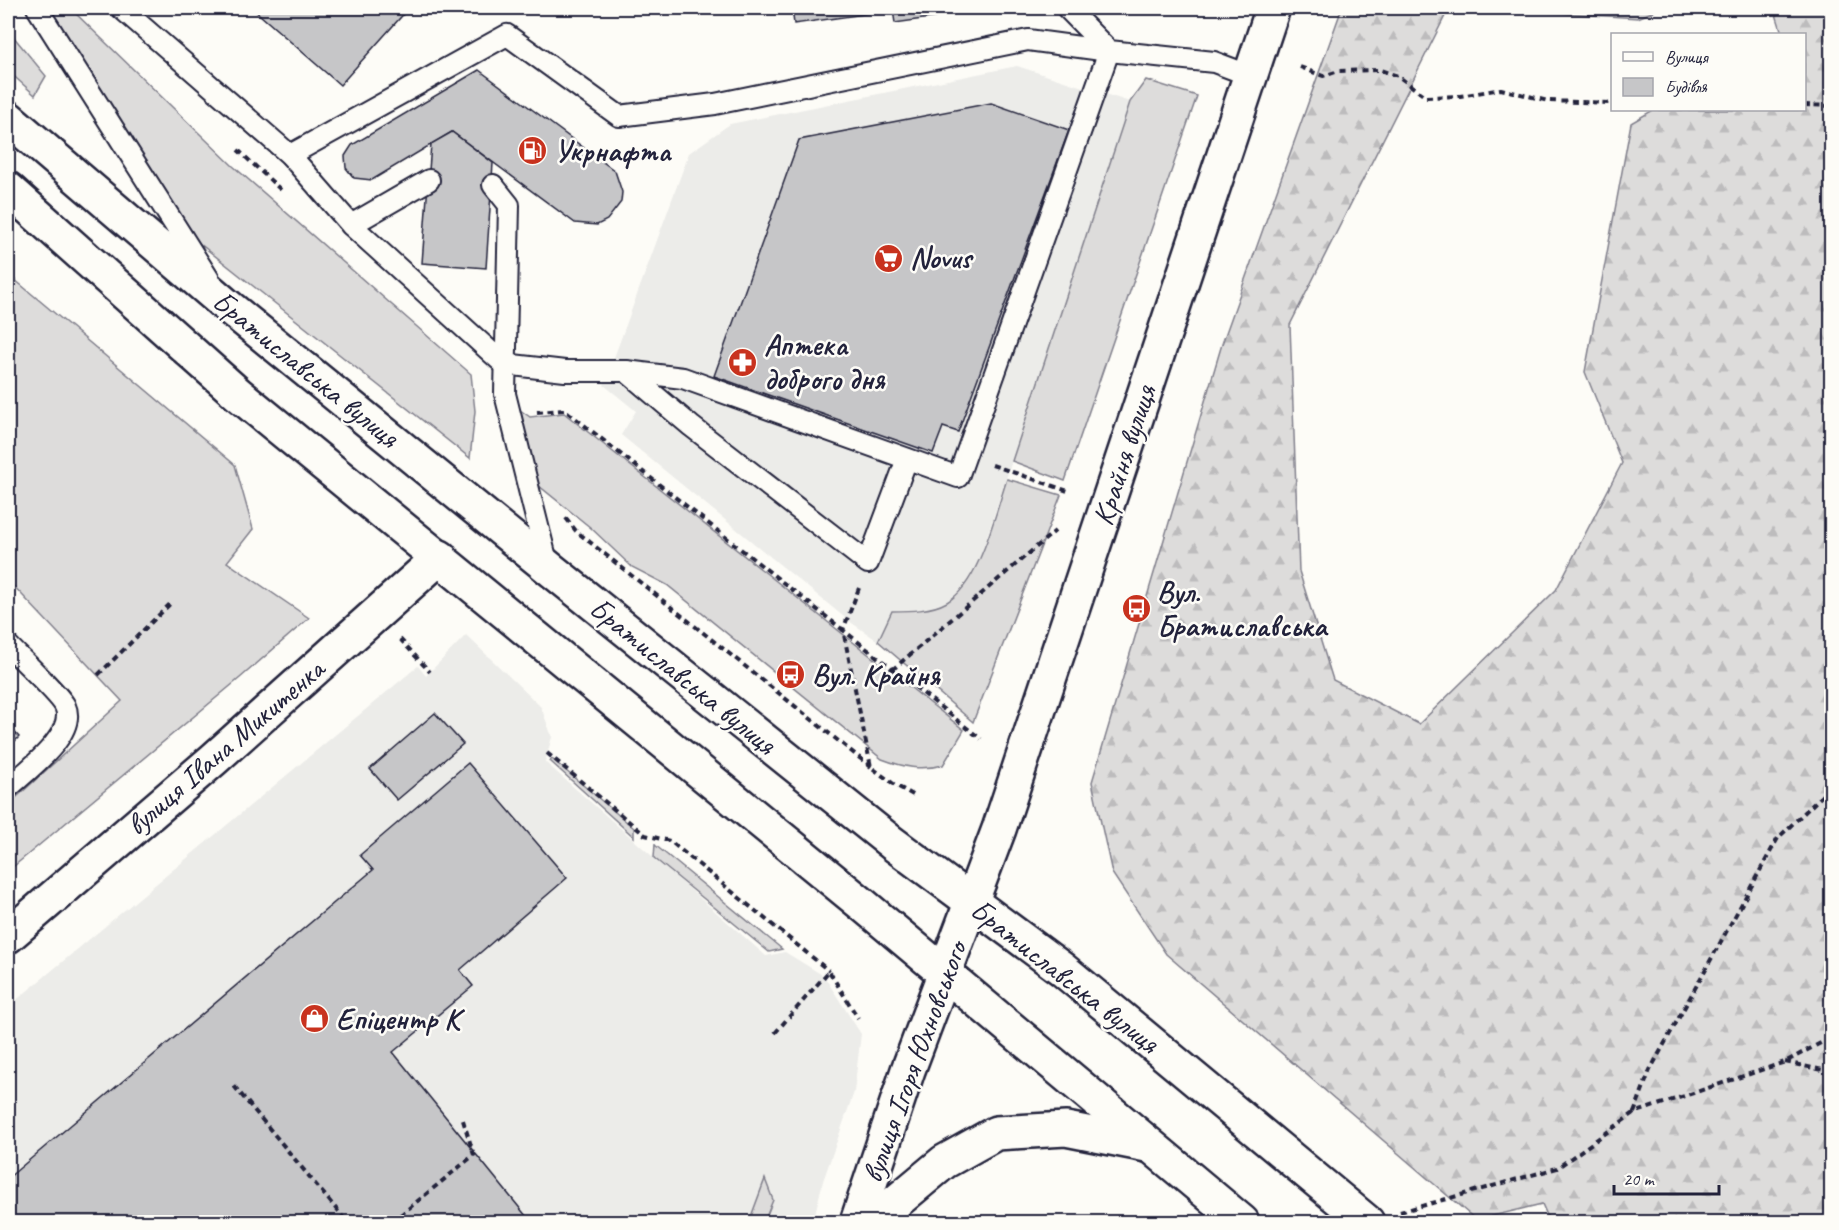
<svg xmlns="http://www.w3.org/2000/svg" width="1839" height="1230" font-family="Caveat,sans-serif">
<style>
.built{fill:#ecece9}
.grass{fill:#dddcdb;stroke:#807f8b;stroke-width:1.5}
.forest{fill:url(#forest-firs);stroke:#807f8b;stroke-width:1.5}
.building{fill:#c6c6c8;stroke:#22223b;stroke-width:1.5}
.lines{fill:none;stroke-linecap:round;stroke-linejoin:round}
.lane-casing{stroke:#22223b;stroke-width:24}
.street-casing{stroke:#22223b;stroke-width:38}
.secondary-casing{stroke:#22223b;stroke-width:38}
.primary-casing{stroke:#22223b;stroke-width:38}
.path{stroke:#22223b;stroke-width:4;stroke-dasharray:6 4.5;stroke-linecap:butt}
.lane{stroke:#fdfcf7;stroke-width:20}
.street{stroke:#fdfcf7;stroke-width:33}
.secondary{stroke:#fdfcf7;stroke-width:33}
.primary{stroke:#fdfcf7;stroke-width:33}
.labels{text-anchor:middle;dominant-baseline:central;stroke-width:5;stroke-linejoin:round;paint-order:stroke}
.poi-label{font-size:30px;font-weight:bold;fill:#22223b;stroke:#fdfcf7;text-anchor:start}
.street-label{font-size:30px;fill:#22223b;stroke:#fdfcf7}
</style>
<defs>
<pattern id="forest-firs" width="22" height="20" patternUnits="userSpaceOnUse" patternTransform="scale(1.5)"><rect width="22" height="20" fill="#dddcdb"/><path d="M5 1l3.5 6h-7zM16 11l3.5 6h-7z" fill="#bdbcbd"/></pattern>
</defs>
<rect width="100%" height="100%" fill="#fdfcf7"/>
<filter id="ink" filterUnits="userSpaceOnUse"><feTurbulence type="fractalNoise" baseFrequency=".0167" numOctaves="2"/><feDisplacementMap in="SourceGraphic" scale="12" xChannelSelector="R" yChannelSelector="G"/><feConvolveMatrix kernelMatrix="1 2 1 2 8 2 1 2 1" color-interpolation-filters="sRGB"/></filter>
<g filter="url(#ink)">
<g class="built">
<polygon points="1017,66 1130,102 981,555 968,582 947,602 918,611 892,611 878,641 849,621 621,435 636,411 604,385 689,153 730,124"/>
<polygon points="466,635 541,707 552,737 545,762 766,956 785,952 824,976 861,1034 854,1092 823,1181 813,1222 8,1222 8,1007 418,666 426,676"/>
</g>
<g class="grass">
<polygon points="43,8 70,8 233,166 471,374 475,411 470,458 185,232"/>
<polygon points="8,30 46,76 35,95 8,71"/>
<polygon points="1146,80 1197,96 1065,481 1012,461 1130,102"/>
<polygon points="8,274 235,465 253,529 227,562 309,618 240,678 8,871 8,805 122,701 8,580"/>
<path d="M 513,405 L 530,417 L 564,413 L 964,730 L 943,765 C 921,771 903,767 882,759 L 667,585 L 632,567 L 591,528 L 533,481 Z"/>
<path d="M 1007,479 L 1061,495 L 973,722 L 878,641 L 892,611 C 910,611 931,611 947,602 C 980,583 995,514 1007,479 Z"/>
<polygon points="552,759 634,828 634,837 550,761"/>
<polygon points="655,844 655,845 782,949 769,952 654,858"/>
<polygon points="765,1179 773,1200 764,1222 749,1222"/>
</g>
<g class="forest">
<polygon points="1342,8 1449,8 1290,325 1299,571 1333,680 1419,724 1556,590 1622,463 1585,372 1631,123 1653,110 1804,110 1804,34 1780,34 1782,33 1774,8 1831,8 1831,1222 1550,1222 1542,1204 1476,1220 1166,954 1112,873 1092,782 1222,344"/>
<polygon points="1484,8 1661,8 1638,18"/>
</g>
<g class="building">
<polygon points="252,8 405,8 408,9 340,85"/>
<polygon points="792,8 936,8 937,17 895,23 893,10 794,24"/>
<polygon points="479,70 615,171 622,192 621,202 607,220 597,225 575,223 452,132 372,180 354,178 346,168 345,156 352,145"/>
<polygon points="991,103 1069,130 958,432 943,427 933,453 714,376 799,140"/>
<polygon points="452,132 493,163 486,268 422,263 431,144"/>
<polygon points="435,713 463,744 397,800 370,769"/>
<polygon points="8,725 19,737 8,748"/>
<polygon points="468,763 567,878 460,970 473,986 393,1052 531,1222 8,1222 8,1178 373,870 360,855"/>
</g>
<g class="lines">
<defs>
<g id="lane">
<polyline points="37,8 209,279"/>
<polyline points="121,8 290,155 351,225 429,180"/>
<polyline points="1067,8 1109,51 1214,62 1251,76"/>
<polyline points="290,155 507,35 619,116 715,104 1028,40 1109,51 958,477 683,378 626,371 565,371 504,364 351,225"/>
<polyline points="493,185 509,205 505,394 548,566"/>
<polyline points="626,371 691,426 868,563 907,459"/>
<path d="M 8,645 C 19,657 60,695 65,706 C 78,734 26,771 8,788"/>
</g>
<polyline id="street" points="8,936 213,760 440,557"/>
<g id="secondary">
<polyline points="857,1222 908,1070 999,829 1273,8"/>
<polyline points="872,1222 944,1162 996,1133 1066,1129 1147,1145"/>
</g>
<g id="primary">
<polyline points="8,118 225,304 549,568 892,843 1062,969 1367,1222"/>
<polyline points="8,189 238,394 862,904 1242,1222"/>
</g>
</defs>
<use href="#lane" class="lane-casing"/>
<use href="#street" class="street-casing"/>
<use href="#secondary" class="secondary-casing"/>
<use href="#primary" class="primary-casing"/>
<g class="path">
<polyline points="86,8 93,13"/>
<polyline points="1300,67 1323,76 1339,71 1380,70 1398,76 1426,97 1460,96 1501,89 1548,101 1612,103"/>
<polyline points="1804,105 1832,106"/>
<polyline points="238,150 281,190"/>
<polyline points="537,412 565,410 843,630 871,767 895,785 915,796"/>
<polyline points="992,465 1068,491"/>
<polyline points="566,518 576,531 871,767"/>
<polyline points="859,588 843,630 981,739"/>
<polyline points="400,639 430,672"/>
<polyline points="892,670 1055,531"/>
<polyline points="98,675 171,603"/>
<polyline points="547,753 645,835 670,841 829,971"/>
<polyline points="775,1033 829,971 858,1018"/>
<polyline points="1785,1062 1832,1072"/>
<polyline points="234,1086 347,1222"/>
<polyline points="1634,1113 1650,1070 1778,838 1832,786"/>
<polyline points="1400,1212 1557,1168 1634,1113 1785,1062 1832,1037"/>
<polyline points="392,1222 474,1155 462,1117"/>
</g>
<use href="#lane" class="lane"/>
<use href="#street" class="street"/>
<use href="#secondary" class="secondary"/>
<use href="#primary" class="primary"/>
</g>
</g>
<defs>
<symbol id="fuel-disc" viewBox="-11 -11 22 22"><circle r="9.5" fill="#c8321e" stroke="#fdfcf7"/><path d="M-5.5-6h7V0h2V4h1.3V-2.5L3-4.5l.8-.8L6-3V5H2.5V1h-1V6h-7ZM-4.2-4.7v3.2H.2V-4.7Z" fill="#fff"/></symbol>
<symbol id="supermarket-disc" viewBox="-11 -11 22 22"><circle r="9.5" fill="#c8321e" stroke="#fdfcf7"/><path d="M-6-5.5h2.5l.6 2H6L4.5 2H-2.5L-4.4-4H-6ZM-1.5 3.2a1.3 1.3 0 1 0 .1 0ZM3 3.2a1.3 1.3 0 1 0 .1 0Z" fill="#fff"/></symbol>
<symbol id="pharmacy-disc" viewBox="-11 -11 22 22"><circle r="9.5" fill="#c8321e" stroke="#fdfcf7"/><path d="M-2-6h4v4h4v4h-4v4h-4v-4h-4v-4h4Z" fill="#fff"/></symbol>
<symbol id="bus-disc" viewBox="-11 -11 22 22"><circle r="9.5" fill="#c8321e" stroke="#fdfcf7"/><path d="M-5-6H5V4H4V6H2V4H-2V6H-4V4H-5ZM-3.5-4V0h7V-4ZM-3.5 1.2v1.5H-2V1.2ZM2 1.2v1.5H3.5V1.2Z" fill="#fff"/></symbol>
<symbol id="shop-disc" viewBox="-11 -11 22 22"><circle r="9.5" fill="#c8321e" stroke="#fdfcf7"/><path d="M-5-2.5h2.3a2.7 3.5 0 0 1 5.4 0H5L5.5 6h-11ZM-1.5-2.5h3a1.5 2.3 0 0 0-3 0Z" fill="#fff"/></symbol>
</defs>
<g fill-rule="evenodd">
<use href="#fuel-disc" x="516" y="134" width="33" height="33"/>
<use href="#supermarket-disc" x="872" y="242" width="33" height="33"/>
<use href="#pharmacy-disc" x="726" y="346" width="33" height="33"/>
<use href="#bus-disc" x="1120" y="592" width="33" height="33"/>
<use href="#bus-disc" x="774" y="658" width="33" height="33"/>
<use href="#shop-disc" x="298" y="1002" width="33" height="33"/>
</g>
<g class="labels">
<g class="poi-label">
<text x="554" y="151">Укрнафта</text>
<text x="910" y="258">Novus</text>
<text x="764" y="345">Аптека<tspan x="764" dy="34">доброго дня</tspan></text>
<text x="1157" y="592">Вул.<tspan x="1157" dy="34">Братиславська</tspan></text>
<text x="812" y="675">Вул. Крайня</text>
<text x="336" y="1019">Епіцентр К</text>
</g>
<g class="street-label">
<text transform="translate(306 369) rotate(39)">Братиславська вулиця</text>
<text transform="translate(1124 455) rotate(-72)">Крайня вулиця</text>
<text transform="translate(683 676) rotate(39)">Братиславська вулиця</text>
<text transform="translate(225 747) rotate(-41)">вулиця Івана Микитенка</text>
<text transform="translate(1065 976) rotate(38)">Братиславська вулиця</text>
<text transform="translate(914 1062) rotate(-70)">вулиця Ігоря Юхновського</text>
</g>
</g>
<rect width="1839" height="1230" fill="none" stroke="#fdfcf7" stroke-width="30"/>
<rect x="15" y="15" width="1809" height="1200" fill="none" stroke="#22223b" stroke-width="2" filter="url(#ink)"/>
<rect x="1611" y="33" width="195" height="78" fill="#fdfcf7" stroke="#a5a5ac" stroke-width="1.5"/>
<rect x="1623" y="52" width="30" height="9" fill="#fdfcf7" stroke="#a5a5ac" stroke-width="1.5"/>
<text x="1665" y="63" font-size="18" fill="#22223b">Вулиця</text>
<rect x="1623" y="78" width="30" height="18" fill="#c6c6c8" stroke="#a5a5ac" stroke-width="1.5"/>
<text x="1665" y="93" font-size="18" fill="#22223b">Будівля</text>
<path d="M1614 1185v9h105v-9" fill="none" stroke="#22223b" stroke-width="3"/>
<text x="1623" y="1185" font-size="18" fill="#22223b" stroke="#fdfcf7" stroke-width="4.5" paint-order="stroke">20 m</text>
</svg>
